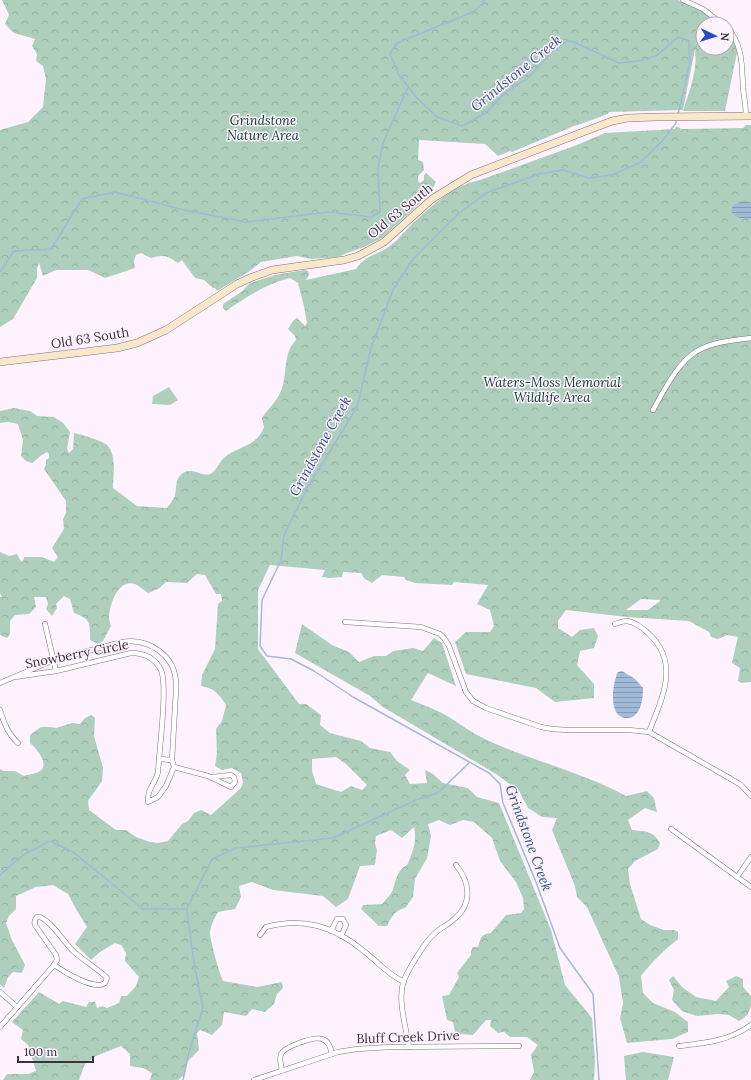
<svg xmlns="http://www.w3.org/2000/svg" width="751" height="1080" font-family="Lora,serif">
<style>
.forest{fill:url(#forest-crowns);fill-rule:evenodd}
.pitch{fill:#adcfbc}
.water{fill:url(#water-rules)}
.lines{fill:none;stroke-linecap:round;stroke-linejoin:round}
.stream{stroke:#a0bad9;stroke-width:1.5}
.minor-casing{stroke:#7f707f;stroke-width:5.5}
.secondary-casing{stroke:#7f707f;stroke-width:8}
.minor{stroke:#fff;stroke-width:4.5}
.secondary{stroke:#f9e7ca;stroke-width:7}
.labels{text-anchor:middle;dominant-baseline:central;stroke-width:3;stroke-linejoin:round;paint-order:stroke}
.park-label{font-size:13px;font-style:italic;fill:#073d27;stroke:#fff2ff}
.street-label{font-size:13px;fill:#3a343a;stroke:#fff2ff}
.water-label{font-size:14px;font-style:italic;fill:#325682;stroke:#fff2ff}
</style>
<defs>
<pattern id="forest-crowns" width="20" height="18" patternUnits="userSpaceOnUse"><rect width="20" height="18" fill="#adcfbc"/><path d="M2 6a3 3 0 1 1 6 0M12 15a3 3 0 1 1 6 0" fill="none" stroke="#96b2a2"/></pattern>
<pattern id="water-rules" width="6" height="5" patternUnits="userSpaceOnUse"><rect width="6" height="5" fill="#a0bad9"/><path d="M0 2.5h6" fill="none" stroke="#8398b1"/></pattern>
</defs>
<rect width="100%" height="100%" fill="#fff2ff"/>
<g class="forest">
<path d="M 2,0 L 678,0 L 710,15 L 719,24 L 703,24 L 703,48 L 727,48 L 727,31 L 734,37 L 738,48 L 725,111 L 683,111 C 689,92 698,70 695,49 L 683,110 L 609,112 L 608,114 L 578,125 L 574,126 L 512,152 L 510,151 L 498,156 L 485,144 L 419,140 L 418,160 L 423,162 L 424,170 L 418,176 L 418,181 L 420,183 L 424,180 L 424,175 L 426,173 L 436,182 L 429,195 L 382,238 L 366,246 L 337,257 L 311,259 L 297,256 L 261,262 L 250,271 L 217,291 L 215,288 L 213,288 L 204,280 L 195,278 L 182,260 L 178,263 C 168,256 163,254 151,258 L 141,253 L 136,255 L 134,261 L 135,268 L 105,278 L 88,270 L 56,270 L 43,276 L 39,263 L 37,268 L 37,278 L 13,319 L 0,327 L 0,130 L 28,122 L 43,107 L 46,79 L 43,66 L 36,61 L 37,54 L 32,46 L 35,39 L 14,33 L 5,24 L 9,15 Z"/>
<path d="M 746,125 L 751,125 L 751,682 L 741,683 L 738,681 L 740,668 L 732,663 L 738,637 L 727,635 L 718,639 L 711,637 L 709,632 L 689,621 L 627,617 L 566,610 L 558,621 L 558,628 L 572,637 L 580,630 L 594,628 L 598,636 L 594,648 L 580,651 L 577,665 L 594,684 L 594,698 L 555,702 L 536,688 L 466,674 L 455,642 L 466,632 L 490,632 L 494,626 L 490,610 L 477,604 L 488,585 L 454,582 L 452,585 L 415,583 L 406,580 L 404,577 L 382,575 L 372,583 L 364,578 L 361,573 L 343,572 L 342,577 L 329,578 L 322,577 L 325,570 L 270,565 L 258,590 L 258,649 L 299,704 L 306,704 L 321,715 L 320,725 L 330,733 L 361,741 L 370,748 L 390,752 L 397,761 L 410,770 L 405,775 L 410,784 L 427,783 L 425,770 L 433,774 L 443,783 L 468,788 L 477,797 L 499,803 L 551,930 L 565,985 L 592,1018 L 595,1061 L 594,1080 L 530,1080 L 534,1072 L 531,1055 L 538,1045 L 527,1037 L 510,1037 L 504,1032 L 498,1033 L 490,1026 L 491,1020 L 486,1020 L 473,1035 L 458,1034 L 455,1032 L 453,1022 L 447,1020 L 442,996 L 449,995 L 459,977 L 457,973 L 471,955 L 471,951 L 473,947 L 478,947 C 481,937 481,934 491,933 L 506,915 L 521,913 L 524,909 L 523,898 L 516,882 L 500,861 L 492,838 L 474,822 L 463,820 L 450,825 L 439,820 L 428,824 L 431,836 L 427,858 L 415,879 L 413,897 L 405,908 C 395,910 391,917 387,926 L 379,926 L 361,909 L 363,905 L 382,904 C 385,900 392,894 393,889 C 396,880 397,870 407,865 C 413,852 417,841 414,827 L 402,838 L 391,830 L 376,836 L 375,844 L 377,850 L 375,865 L 360,866 L 348,899 L 336,907 L 323,896 L 273,890 L 252,882 L 239,886 L 241,897 L 235,909 L 218,912 C 214,918 211,925 210,932 C 210,941 219,972 223,981 L 257,987 L 282,982 L 283,988 L 277,994 L 274,1004 L 265,1012 L 252,1009 L 246,1016 L 224,1012 L 222,1025 L 212,1035 L 200,1030 L 197,1033 L 199,1050 L 188,1061 L 184,1075 L 178,1080 L 150,1080 L 152,1073 L 143,1068 L 130,1066 L 130,1054 L 121,1046 L 96,1056 L 85,1064 L 79,1080 L 3,1080 L 7,1074 L 28,1074 L 36,1071 L 28,1045 L 21,1039 L 23,1030 L 12,1022 L 39,992 L 59,1004 L 63,1001 L 86,1007 L 89,1002 L 95,1002 L 97,1008 L 102,1006 L 107,1008 L 119,1003 L 121,996 L 127,996 L 136,986 L 139,977 L 125,961 L 126,953 L 121,945 L 115,943 L 100,952 L 91,960 L 75,944 L 87,927 L 76,909 L 68,894 L 53,885 L 36,887 L 16,896 L 16,909 L 9,916 L 6,923 L 12,940 L 25,965 L 22,973 L 13,972 L 8,977 L 4,988 L 0,984 L 0,769 L 4,771 L 15,771 L 24,776 C 29,774 36,774 40,771 C 50,764 36,748 30,743 L 30,735 L 41,727 L 50,727 L 56,728 L 72,723 L 80,724 L 85,718 L 91,715 L 95,718 L 94,736 L 103,768 L 102,781 L 88,801 L 89,810 L 116,830 L 126,830 L 136,837 L 150,842 L 158,843 L 168,841 L 182,824 L 188,821 L 194,813 L 201,810 L 211,815 L 241,788 L 243,782 L 241,773 L 232,768 L 222,770 L 215,766 L 217,753 L 216,729 L 222,721 L 226,705 C 219,694 214,688 201,686 L 202,675 L 215,649 L 218,604 L 222,601 L 221,594 L 216,594 L 205,575 L 197,574 L 187,583 L 166,582 L 158,589 L 148,593 C 144,590 139,586 135,584 C 118,579 110,604 109,617 C 109,620 110,623 111,626 L 103,641 L 98,644 L 90,640 C 90,623 91,619 74,613 L 70,599 L 64,596 L 56,604 L 57,608 L 52,616 L 46,609 L 48,604 L 46,597 L 34,597 L 36,607 L 29,614 L 15,615 L 10,621 L 10,634 L 7,638 L 0,635 L 0,597 L 2,597 L 0,593 L 0,552 L 9,556 L 17,554 L 21,562 L 23,561 L 24,557 L 42,557 L 54,562 L 58,557 L 52,548 L 64,529 L 63,519 L 66,513 L 66,501 L 44,469 L 46,464 L 46,460 L 49,458 L 49,454 L 47,452 C 41,454 37,460 32,463 L 26,461 L 21,456 L 23,440 L 18,424 L 8,422 L 0,423 L 0,411 L 14,408 L 30,411 L 37,416 L 54,417 L 63,423 L 70,432 L 67,449 L 69,453 L 73,449 L 74,433 C 80,434 103,441 107,445 C 117,455 113,475 113,488 L 137,506 L 167,508 C 170,504 174,499 175,495 C 177,487 175,478 183,473 C 192,467 202,477 210,474 C 216,472 219,462 224,458 C 237,446 257,447 264,427 L 262,418 C 267,410 275,403 279,395 C 289,378 281,355 296,340 L 295,336 L 288,329 L 293,321 L 297,318 L 305,326 L 307,323 L 304,306 L 298,283 L 290,278 C 266,284 246,297 226,311 L 223,308 L 223,304 L 241,292 L 250,283 L 275,275 L 304,270 L 308,271 L 309,275 L 306,280 L 356,269 C 367,253 378,256 391,245 C 398,240 404,232 411,225 C 430,207 453,185 480,180 L 577,145 L 605,133 L 675,129 L 677,126 L 681,129 L 743,128 ZM 641,599 L 660,600 L 660,601 L 648,610 L 626,610 ZM 336,757 L 346,764 L 367,785 L 362,790 L 351,786 L 341,792 L 316,784 L 312,771 L 312,759 Z"/>
<path d="M 302,624 L 332,645 L 349,652 L 359,662 L 374,656 L 386,656 L 393,651 L 413,648 L 423,651 L 434,638 L 442,643 L 456,686 L 428,673 L 411,700 C 421,704 432,708 442,713 C 455,720 467,730 481,737 C 528,760 580,771 626,796 L 647,791 L 654,798 L 657,812 L 645,808 L 628,820 L 632,830 C 645,832 653,830 660,843 L 658,849 L 635,861 L 628,869 L 630,884 L 641,919 L 650,925 L 664,930 L 674,930 L 678,932 L 678,939 C 664,950 652,962 641,976 L 643,993 L 653,1003 L 675,1012 L 688,1022 L 688,1032 L 672,1039 L 627,1043 L 620,1018 L 623,1003 L 619,977 L 587,907 L 577,897 L 575,886 L 552,830 L 557,818 L 542,817 L 528,808 L 519,791 L 496,774 L 383,707 L 370,696 L 295,653 Z"/>
<path d="M 673,976 L 682,987 L 696,997 L 716,1001 L 729,987 L 726,981 L 736,976 L 743,979 L 743,987 L 751,996 C 751,1009 751,1014 739,1021 L 729,1015 L 718,1014 L 697,1016 L 682,1011 L 672,1000 L 674,990 L 669,980 Z"/>
<polygon points="643,1052 674,1057 668,1080 626,1080 624,1056"/>
</g>
<polygon class="pitch" points="169,387 178,400 170,405 152,404 153,396"/>
<g class="water">
<path d="M 745,201 L 751,203 L 751,219 C 743,218 736,219 731,211 C 733,203 737,203 745,201 Z"/>
<path d="M 622,671 L 635,679 L 643,688 C 643,699 641,718 627,718 C 624,718 623,718 620,716 C 609,709 613,682 618,672 Z"/>
</g>
<g class="lines">
<g class="stream">
<polyline points="483,0 483,3 473,12 397,43 390,54 399,75 416,97 437,117 462,126 486,113 505,93 529,77 552,52 567,41 574,42 619,63 638,61 656,56 678,37 689,41 690,63 678,114"/>
<polyline points="0,272 14,251 51,249 82,199 115,192 184,210 246,222 329,212 371,217 380,212 378,168 383,143 408,87"/>
<polyline points="0,875 23,855 50,841 73,852 143,909 187,909 212,859 236,848 333,838 416,800 438,793 469,763"/>
<polyline points="183,1080 189,1052 203,1008 194,963 187,910"/>
<polyline points="599,1080 593,994 560,948 536,882 503,803 500,784 489,773 353,697 314,671 291,659 267,656 260,646 262,600 281,560 284,535 308,487 357,407 371,348 393,290 413,259 457,215 486,193 539,174 563,170 589,178 612,175 641,162 663,140 676,123 676,120"/>
</g>
<defs>
<g id="minor">
<polyline points="683,0 703,9 722,24"/>
<path d="M 727,28 C 743,43 742,68 743,88 C 744,97 746,107 746,116"/>
<path d="M 653,410 C 664,391 677,363 697,351 C 713,342 733,340 751,338"/>
<polyline points="345,622 421,627 440,634 444,638 449,646 466,692 473,701 486,708 541,727 552,729 567,730 629,730 649,732 731,779 741,785 751,796"/>
<polyline points="45,624 56,671"/>
<path d="M 615,624 C 618,623 623,621 627,621 C 634,622 643,628 648,633 C 681,663 662,698 649,732"/>
<path d="M 0,683 L 54,660 L 122,642 C 149,638 175,655 176,683 C 177,691 175,699 175,707 C 174,725 173,742 172,760 L 174,767 L 166,786 L 158,797 L 148,802 C 147,789 155,784 158,772 C 159,752 168,685 161,670 C 155,658 144,653 131,653 L 56,671 L 15,677"/>
<path d="M 0,710 C 4,723 8,734 18,743"/>
<polyline points="159,759 172,760"/>
<polyline points="174,767 208,776 231,787 235,782 234,777 231,775 212,777"/>
<polyline points="671,829 751,887"/>
<polyline points="737,877 751,857"/>
<path d="M 37,917 L 40,917 C 52,922 63,941 73,951 C 83,960 95,967 105,976 L 107,978 L 105,983 C 95,991 64,972 54,965 L 57,960 L 56,955 L 35,925 C 34,922 34,920 37,917 Z"/>
<polyline points="331,931 337,919 343,919 346,925 341,936"/>
<path d="M 260,935 L 266,927 C 304,917 334,926 365,952 C 380,964 386,973 404,982"/>
<polyline points="0,992 17,1007"/>
<polyline points="0,1027 54,965"/>
<path d="M 679,1046 C 706,1043 729,1041 751,1025"/>
<path d="M 409,1047 C 406,1027 398,1002 403,983 C 407,971 425,942 434,934 C 440,928 448,925 454,919 C 473,904 470,882 456,865"/>
<path d="M 282,1070 C 281,1065 279,1060 281,1054 C 284,1047 314,1036 322,1039 C 329,1041 330,1047 332,1054"/>
<polyline points="254,1080 338,1052 357,1049 390,1047 519,1046"/>
</g>
<polyline id="secondary" points="0,362 117,348 137,343 166,330 237,284 250,278 272,270 344,260 358,256 384,242 432,199 471,175 612,121 628,118 657,117 751,116"/>
</defs>
<use href="#minor" class="minor-casing"/>
<use href="#secondary" class="secondary-casing"/>
<use href="#minor" class="minor"/>
<use href="#secondary" class="secondary"/>
</g>
<g class="labels">
<g class="park-label">
<text x="263" y="120">Grindstone<tspan x="263" dy="15">Nature Area</tspan></text>
<text x="552" y="382">Waters-Moss Memorial<tspan x="552" dy="15">Wildlife Area</tspan></text>
</g>
<g class="street-label">
<text transform="translate(400 211) rotate(-39)">Old 63 South</text>
<text transform="translate(90 338) rotate(-9)">Old 63 South</text>
<text transform="translate(77 654) rotate(-11)">Snowberry Circle</text>
<text transform="translate(408 1037) rotate(-2)">Bluff Creek Drive</text>
</g>
<g class="water-label">
<text transform="translate(516 73) rotate(-39)">Grindstone Creek</text>
<text transform="translate(320 446) rotate(-61)">Grindstone Creek</text>
<text transform="translate(529 838) rotate(70)">Grindstone Creek</text>
</g>
</g>
<g transform="translate(715 36) rotate(94)"><circle r="19" fill="#fff2ff" stroke="#b0a6b0"/>
<path d="M0-3L7 15L0 10L-7 15Z" fill="#294aba"/>
<text y="-6" font-size="11" font-weight="bold" text-anchor="middle" fill="#3a343a">N</text>
</g>
<path d="M18 1056v6h75v-6" fill="none" stroke="#3a343a" stroke-width="2"/>
<text x="24" y="1056" font-size="12" fill="#3a343a" stroke="#fff2ff" stroke-width="3" paint-order="stroke">100 m</text>
</svg>
